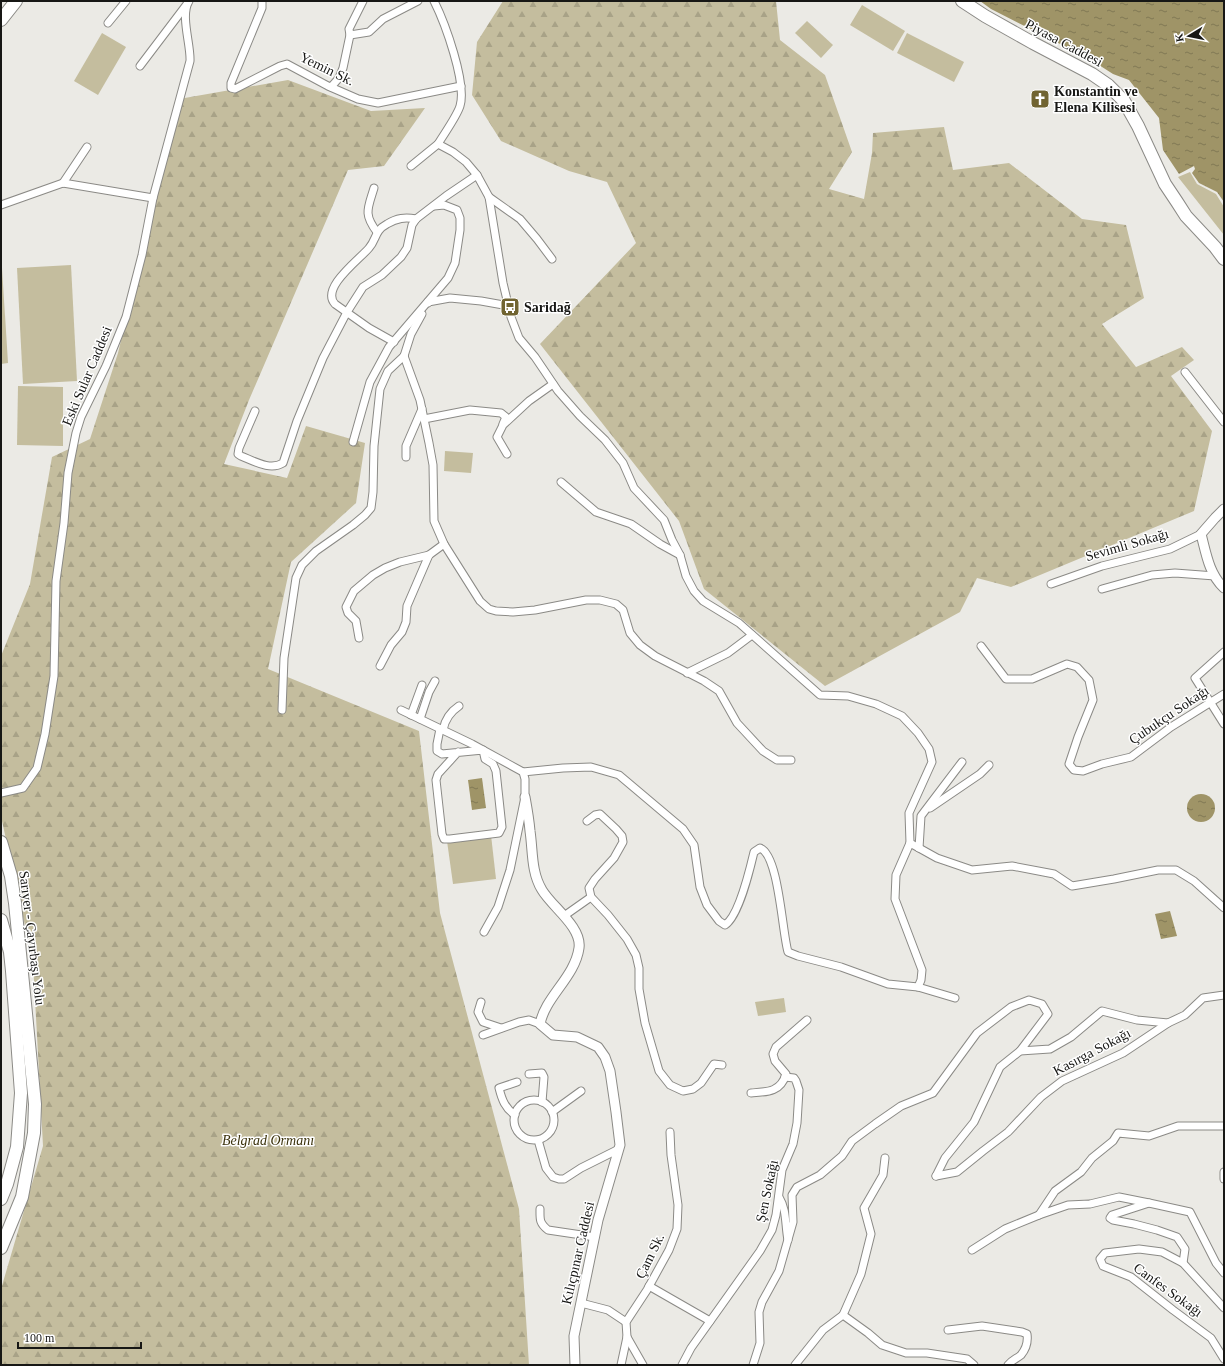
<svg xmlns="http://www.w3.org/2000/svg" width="1225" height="1366" font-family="Georgia,serif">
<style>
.forest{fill:url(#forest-firs)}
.park{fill:#c4bd9e}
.water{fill:url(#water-ripples)}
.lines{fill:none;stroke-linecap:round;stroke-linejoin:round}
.minor-casing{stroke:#8b8a86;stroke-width:9}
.tertiary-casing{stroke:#8b8a86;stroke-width:11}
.primary-casing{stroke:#8b8a86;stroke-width:14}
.minor{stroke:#fff;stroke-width:7}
.tertiary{stroke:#fff;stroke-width:9}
.primary{stroke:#fff;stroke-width:12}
.labels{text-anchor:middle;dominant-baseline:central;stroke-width:3;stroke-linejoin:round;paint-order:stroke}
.street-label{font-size:14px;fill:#171715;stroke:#fff}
.poi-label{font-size:14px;font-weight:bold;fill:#171715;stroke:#fff;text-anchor:start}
.park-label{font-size:14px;font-style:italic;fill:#3b320c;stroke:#fff}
</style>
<defs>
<pattern id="forest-firs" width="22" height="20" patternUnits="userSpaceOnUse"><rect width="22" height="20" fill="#c4bd9e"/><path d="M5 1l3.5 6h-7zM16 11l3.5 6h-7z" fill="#a8a287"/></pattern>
<pattern id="water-ripples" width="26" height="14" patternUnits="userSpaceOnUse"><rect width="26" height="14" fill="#9f9467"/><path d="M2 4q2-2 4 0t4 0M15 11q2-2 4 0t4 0" fill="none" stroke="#817854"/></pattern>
</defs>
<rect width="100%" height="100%" fill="#ebeae5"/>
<g class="forest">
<polygon points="503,1 776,1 780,40 825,75 852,152 829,189 864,199 872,153 873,133 944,127 953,170 1009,163 1082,219 1126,225 1144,298 1102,324 1136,367 1182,347 1194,360 1171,376 1212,431 1194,511 1011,587 977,578 960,612 825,686 704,589 679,521 540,344 636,243 607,182 569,171 501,141 472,95 477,42"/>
<polygon points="288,80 371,111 425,108 384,166 348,170 249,400 224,464 287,478 306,426 365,443 356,503 291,562 268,669 419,731 440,913 519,1209 529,1365 1,1365 1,1289 43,1146 33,962 2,821 1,806 1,656 30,584 52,457 90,439 118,353 179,99"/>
</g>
<g class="park">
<polygon points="862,5 905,31 893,51 850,25"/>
<polygon points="807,21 833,45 821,58 795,33"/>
<polygon points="102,33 126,47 98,95 74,81"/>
<polygon points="907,33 964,62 954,82 897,53"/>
<polygon points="1190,172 1197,184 1216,194 1224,207 1224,235 1178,177"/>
<polygon points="71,265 77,381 23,384 17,268"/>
<polygon points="1,268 2,268 8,363 1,364"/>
<polygon points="18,386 63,387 63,446 17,445"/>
<polygon points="445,451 473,453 471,473 444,471"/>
<polygon points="491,835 496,879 453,884 447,841"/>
<polygon points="784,998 786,1012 758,1016 755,1002"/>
</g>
<g class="water">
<polygon points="980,1 1224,1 1224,202 1217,192 1199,183 1192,173 1195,169 1194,166 1179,174 1163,150 1159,118 1129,80 1113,74 1088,58 991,9"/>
<polygon points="482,778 486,808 472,810 468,780"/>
<circle cx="1201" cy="808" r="14"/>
<polygon points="1170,911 1177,936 1161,939 1155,914"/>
</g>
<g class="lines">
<defs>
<g id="minor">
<polyline points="262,1 262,8 231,83 231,88 235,89 280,66 287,64 328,86 358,99 378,103 461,86"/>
<path d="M 434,1 C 445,23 467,83 460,106 C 457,116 444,134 438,144 L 453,152 L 466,162 L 477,175 L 489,197 L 503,283 L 511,317 L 519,338 L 535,357 L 558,391 L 580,416 L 605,440 L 623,463 L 634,488 L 664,520 L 672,540 L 680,555 L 686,576 L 694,591 L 703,601 L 739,623 L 820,695 L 848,696 L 876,704 L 902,716 L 918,733 L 929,749 L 932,762 L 909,813 L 910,843 L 896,875 L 895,899 L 922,970 L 921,980 L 918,987"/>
<polyline points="108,23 126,1"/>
<polyline points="350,35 369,32 383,19 418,1"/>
<polyline points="140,66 187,4"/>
<polyline points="331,87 339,78 343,68 350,35 349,29 363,1"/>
<polyline points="411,166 438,144"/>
<polyline points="63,183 87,147"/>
<path d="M 374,188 C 368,208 363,214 377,232"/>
<polyline points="489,197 520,219 537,239 552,259"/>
<polyline points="1,205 63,183 153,198"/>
<polyline points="428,303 428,302 450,298 481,301 509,306"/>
<path d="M 394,342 L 369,328 L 335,304 C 320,288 360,259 369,248 C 377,239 374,231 387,224 C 397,218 405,217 416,219"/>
<polyline points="404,356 420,400 429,443 433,465 434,521 444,544 480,601 489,609 496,611 513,612 535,610 586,600 600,600 616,604 623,610 630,633 640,645 655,656 704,681 719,691 737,723 763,751 777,760 791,760"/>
<polyline points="404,356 411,334 422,314"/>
<polyline points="1185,372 1224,422"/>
<path d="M 255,411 L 239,448 L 238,454 L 241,456 C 254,461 270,471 283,463 L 297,421 L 323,358 L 347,312 L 363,287 L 382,275 L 401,257 L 407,248 L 412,225 L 416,219 L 446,196 L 477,175"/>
<polyline points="424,419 470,410 501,413 506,417 503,424"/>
<polyline points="353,442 370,382 389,347 448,278 455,263 460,230 460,218 457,210 444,205 434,206"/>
<polyline points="507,454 497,437 503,425 529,401 553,384"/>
<polyline points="406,457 406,446 422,409"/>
<polyline points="561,482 596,512 631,524 660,544 680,555"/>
<polyline points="1051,584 1102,566 1170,549 1201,534"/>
<polyline points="1102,589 1152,575 1175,573 1215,576"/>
<polyline points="359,638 356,621 348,613 346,607 354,591 373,575 385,568 400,562 429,555"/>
<polyline points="981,646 1006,679 1032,679 1067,664 1077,667 1089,680 1093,700 1078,737 1069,764 1074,770 1083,771 1102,764 1131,757 1171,727 1224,694"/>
<polyline points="1224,652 1195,678 1224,724"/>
<polyline points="380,666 391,645 402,632 406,622 407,606 429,555 444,544"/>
<polyline points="687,673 728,653 752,635"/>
<polyline points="282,710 284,658 296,578 302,565 316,551 353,525 365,515 371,508 373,492 374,446 380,389 388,371 404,356"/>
<polyline points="401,710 472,744 523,772 525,779 525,797 510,870 498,907 484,932"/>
<polyline points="411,715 422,685"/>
<polyline points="420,719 429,692 435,681"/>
<polyline points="440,729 437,744 437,751 442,754 483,750 485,759 493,764 496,771 502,827 499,833 450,839 444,839 442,834 436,780 438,774 458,752"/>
<path d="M 443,730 C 445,719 450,712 459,706"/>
<path d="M 523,772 L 563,768 L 591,767 L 619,775 L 683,829 L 694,845 L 700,887 L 707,905 L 719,921 L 725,925 C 739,916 750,869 754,852 L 760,848 C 779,855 782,932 788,952 L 798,956 L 841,967 L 888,984 L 918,987 L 955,998"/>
<path d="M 1,793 L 23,788 L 37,768 L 45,734 L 54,676 L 56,581 L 64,523 L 68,473 L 76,433 L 81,417 L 106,366 L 126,317 L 142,255 L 153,198 L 190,61 C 191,45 180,15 189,1"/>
<polyline points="930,808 980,774 989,765"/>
<polyline points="587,821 595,815 600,814 616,829 622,836 623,842 614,858 595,879 589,888 591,897 608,915 627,939 636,955 639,968 639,989 645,1023 659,1071 670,1085 683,1091 693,1089 701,1083 714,1064 722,1065"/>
<polyline points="910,843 937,858 972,870 1012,866 1054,874 1072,886 1114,879 1158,870 1176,870 1194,881 1224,908"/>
<polyline points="919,848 921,816 962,762"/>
<polyline points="564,916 591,897"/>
<polyline points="481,1002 478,1012 483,1022 501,1028"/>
<polyline points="483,1035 519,1022 529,1020 540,1024"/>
<polyline points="529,1074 542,1073 544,1077 542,1102"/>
<path d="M 751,1093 C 767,1092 781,1092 786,1074 L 775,1061 L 773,1054 L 776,1047 L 807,1020"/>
<circle cx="534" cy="1120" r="20"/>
<polyline points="552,1112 581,1091"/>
<path d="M 515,1115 C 505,1108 502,1100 499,1088 L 517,1082"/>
<polyline points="1224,1126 1178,1126 1149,1136 1118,1133 1113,1141 1092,1158 1081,1172 1055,1191 1039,1215 1068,1205 1090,1204 1119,1197 1149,1203 1112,1215 1110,1218 1113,1220 1134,1224 1157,1230 1177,1237 1185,1249 1183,1263 1162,1252 1139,1249 1105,1253 1100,1259 1103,1266 1131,1277 1173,1310 1211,1338 1224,1359"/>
<polyline points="538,1140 546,1168 553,1177 559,1179 564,1179 581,1168 619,1149"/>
<polyline points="885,1158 883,1175 864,1208 871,1234 861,1274 843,1315 868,1333 882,1345 906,1353 927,1353 967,1359 974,1365"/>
<polyline points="1224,1172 1224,1179"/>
<polyline points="936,1176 945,1158 974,1122 1000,1067 1020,1051 1050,1049 1071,1037 1102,1011 1137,1020 1168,1023 1185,1015 1203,998 1224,995"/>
<polyline points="936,1176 957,1172 983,1151 1008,1132 1041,1097 1062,1081 1123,1053 1168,1023"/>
<path d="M 779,1197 C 787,1210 785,1225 788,1240"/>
<polyline points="1149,1203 1190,1212 1216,1263 1224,1273"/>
<path d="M 540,1209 C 540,1219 539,1223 548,1230 L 595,1237"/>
<polyline points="972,1250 1005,1229 1039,1215"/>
<polyline points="1183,1263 1224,1308"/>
<polyline points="649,1286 710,1321"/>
<polyline points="581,1303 608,1310 626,1322"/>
<path d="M 948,1330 L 982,1326 L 1022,1332 L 1027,1334 C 1028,1341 1026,1349 1021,1355 C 1016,1359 1012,1360 1008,1365"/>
<polyline points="627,1337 643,1365"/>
<polyline points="621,1365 627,1337 626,1322 647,1290 669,1250 677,1229 678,1205 671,1155 670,1132"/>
<polyline points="682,1365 691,1348 760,1251 772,1230 776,1215 782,1170 793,1144 797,1123 799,1090 796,1081 794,1078 785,1077"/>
<polyline points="753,1365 760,1343 759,1312 762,1302 779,1271 793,1222 792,1195 797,1187 820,1175 842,1156 852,1141 875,1124 901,1106 933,1093 977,1033 1011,1007 1029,1000 1042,1004 1048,1014 1020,1051"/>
<polyline points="795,1365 823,1330 843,1315"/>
</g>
<g id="tertiary">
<path d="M 1224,509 L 1215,518 L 1201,534 C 1206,553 1209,574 1224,588"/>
<path d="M 525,797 C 527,808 529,819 530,831 C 533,851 531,872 542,890 C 552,907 582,927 579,948 C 575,977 545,997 540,1024 L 553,1035 L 577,1037 L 598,1047 L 605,1057 L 610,1071 L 616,1112 L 620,1145 L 598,1220 L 574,1336 L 575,1365"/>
</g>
<g id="primary">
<polyline points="962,1 985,16 1033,43 1092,74 1108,85 1124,101 1138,126 1165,184 1177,202 1186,216 1215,247 1224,259"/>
<polyline points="1,20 16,1"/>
<polyline points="1,842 11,876 15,903 35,1104 34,1133 22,1197 1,1248"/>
<polyline points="1,920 10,952 12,971 21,1093 17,1147 7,1184 1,1199"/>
</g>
</defs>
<use href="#minor" class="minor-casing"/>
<use href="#tertiary" class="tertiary-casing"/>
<use href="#primary" class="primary-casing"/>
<use href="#minor" class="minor"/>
<use href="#tertiary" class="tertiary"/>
<use href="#primary" class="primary"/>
</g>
<defs>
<symbol id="church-square" viewBox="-11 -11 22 22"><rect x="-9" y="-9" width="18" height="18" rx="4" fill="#716431" stroke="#fff"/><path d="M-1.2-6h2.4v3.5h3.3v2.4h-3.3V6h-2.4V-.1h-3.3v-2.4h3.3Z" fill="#fff"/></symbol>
<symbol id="bus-square" viewBox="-11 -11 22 22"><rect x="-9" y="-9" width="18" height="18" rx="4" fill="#716431" stroke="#fff"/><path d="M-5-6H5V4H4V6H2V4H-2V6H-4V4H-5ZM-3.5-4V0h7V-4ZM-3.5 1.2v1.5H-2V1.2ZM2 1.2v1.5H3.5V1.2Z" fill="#fff"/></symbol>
</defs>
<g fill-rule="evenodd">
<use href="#church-square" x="1029" y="88" width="22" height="22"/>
<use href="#bus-square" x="499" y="296" width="22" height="22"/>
</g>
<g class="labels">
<g class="street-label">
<text transform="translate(1064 43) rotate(28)">Piyasa Caddesi</text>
<text transform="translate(327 69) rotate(26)">Yemin Sk.</text>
<text transform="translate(87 376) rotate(-67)">Eski Sular Caddesi</text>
<text transform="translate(1127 545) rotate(-16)">Sevimli Sokağı</text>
<text transform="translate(1169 715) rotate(-34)">Çubukçu Sokağı</text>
<text transform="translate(32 938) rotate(83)">Sarıyer - Çayırbaşı Yolu</text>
<text transform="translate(1092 1052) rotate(-28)">Kasırga Sokağı</text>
<text transform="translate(767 1191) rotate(-78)">Şen Sokağı</text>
<text transform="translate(578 1253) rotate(-77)">Kılıçpınar Caddesi</text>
<text transform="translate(650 1256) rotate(-64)">Çam Sk.</text>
<text transform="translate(1168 1290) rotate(36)">Canfes Sokağı</text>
</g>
<g class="poi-label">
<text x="1054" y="91">Konstantin ve<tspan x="1054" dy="16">Elena Kilisesi</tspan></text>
<text x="524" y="307">Saridağ</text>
</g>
<g class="park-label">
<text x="268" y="1140">Belgrad Ormanı</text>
</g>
</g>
<rect width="1225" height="1366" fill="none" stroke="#171715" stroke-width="4"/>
<g transform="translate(1189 36) rotate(260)" stroke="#ffffff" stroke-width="3" paint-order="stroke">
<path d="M0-3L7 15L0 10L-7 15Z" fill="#171715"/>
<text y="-6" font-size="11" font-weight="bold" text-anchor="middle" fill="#171715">K</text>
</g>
<path d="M18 1342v6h123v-6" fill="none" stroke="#171715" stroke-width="2"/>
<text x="24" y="1342" font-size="12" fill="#171715" stroke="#ffffff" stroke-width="3" paint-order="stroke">100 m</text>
</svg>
